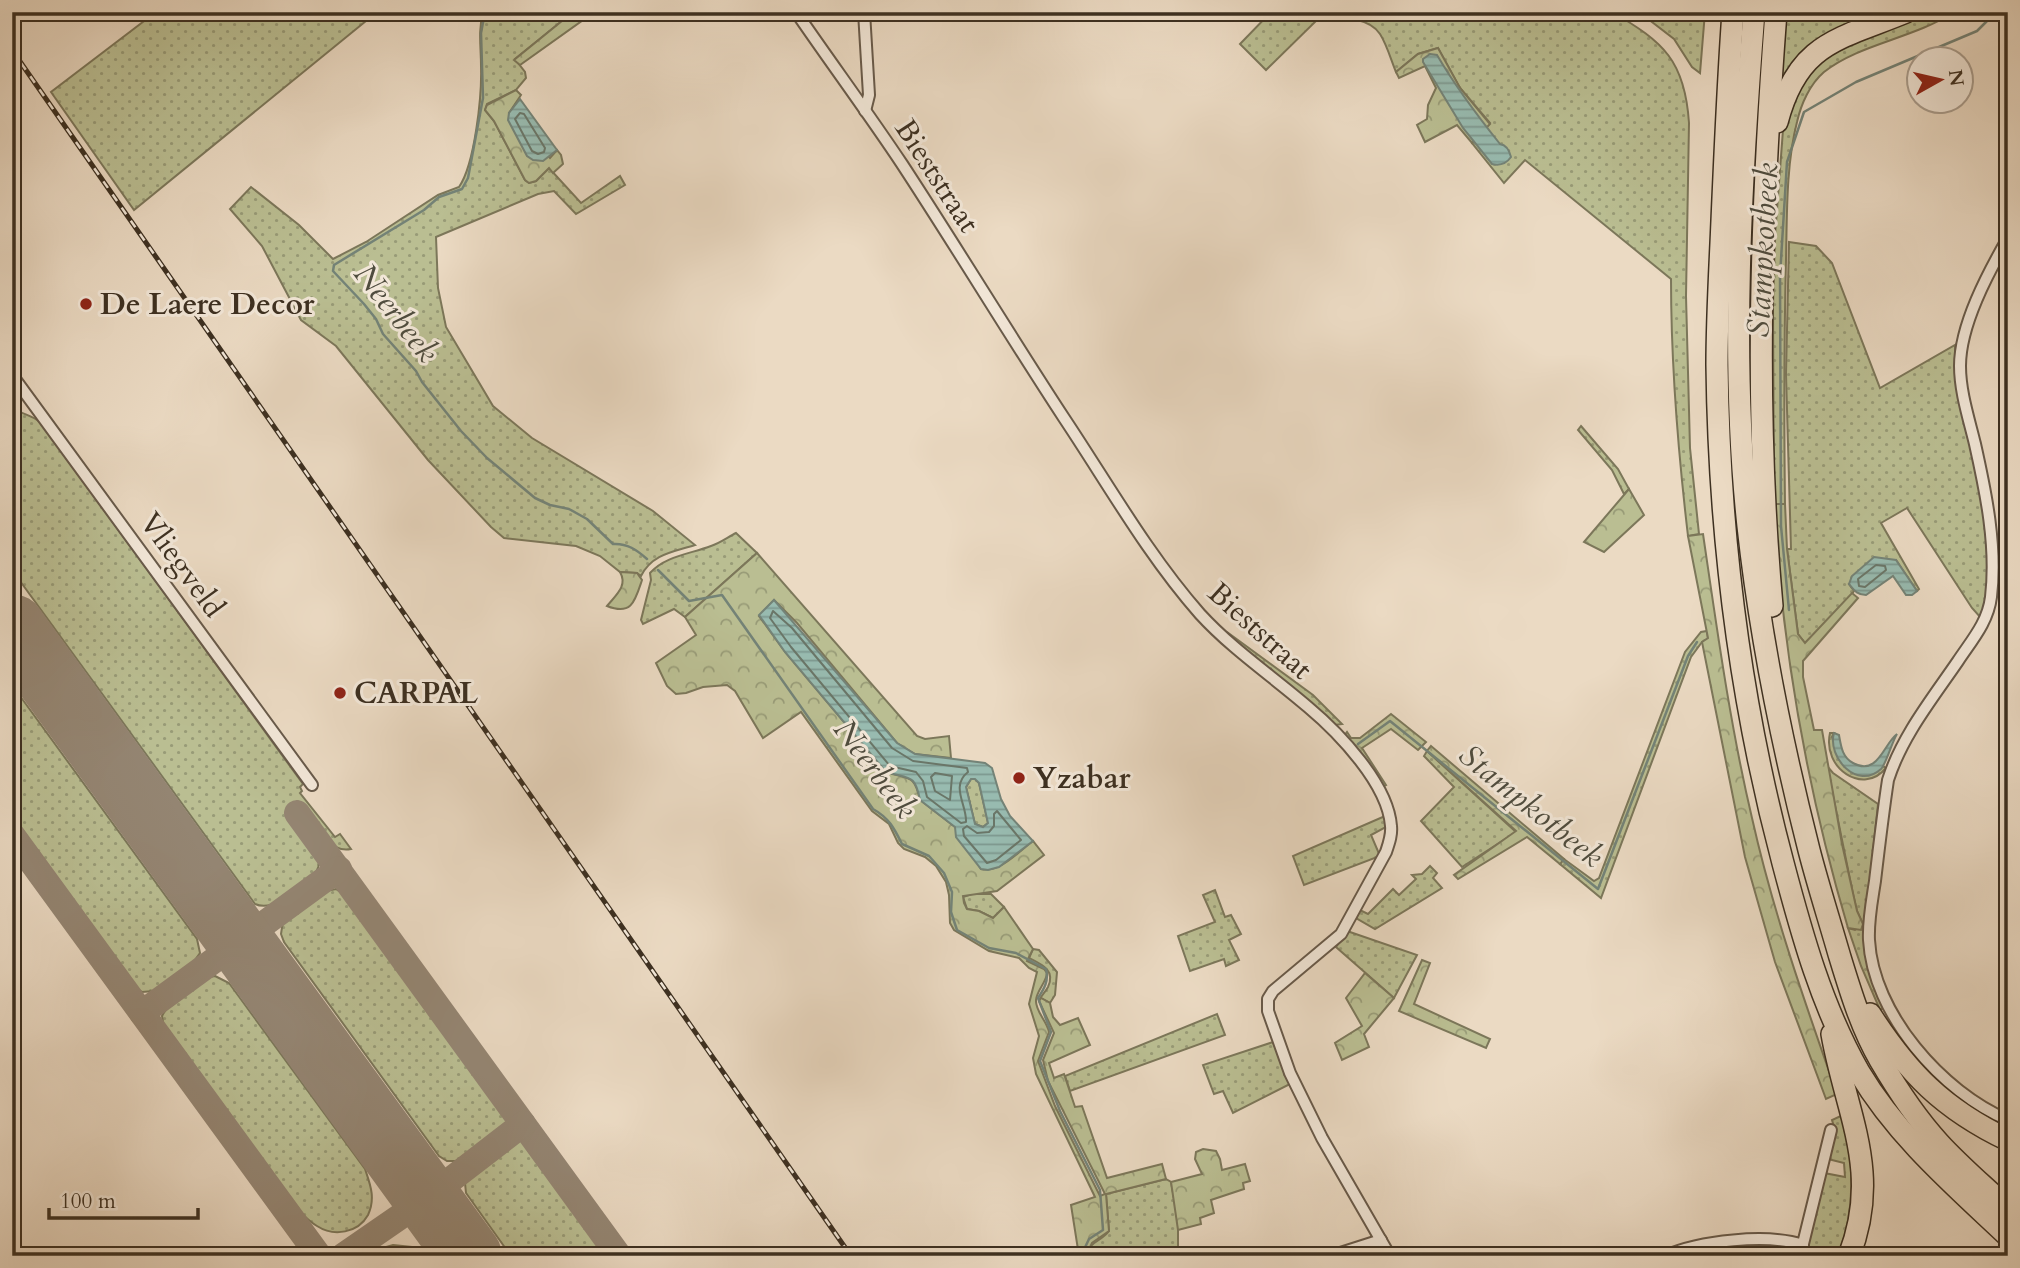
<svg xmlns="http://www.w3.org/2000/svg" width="2020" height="1268" font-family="Cardo,serif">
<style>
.grass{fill:url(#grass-dots);stroke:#7c775a;stroke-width:2}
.forest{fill:url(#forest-crowns);stroke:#7c775a;stroke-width:2}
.water{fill:url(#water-rules);stroke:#748377;stroke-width:2;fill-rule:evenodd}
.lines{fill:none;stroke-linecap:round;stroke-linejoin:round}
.shore{stroke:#6a7668;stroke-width:2}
.stream{stroke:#748377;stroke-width:2.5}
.taxiway{stroke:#948572;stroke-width:26}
.runway{stroke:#948572;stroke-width:66}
.minor-casing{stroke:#685a4a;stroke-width:14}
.motorway-casing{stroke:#3d3021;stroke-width:24}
.minor{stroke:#f2e7d8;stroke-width:10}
.motorway{stroke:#ebdac3;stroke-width:21}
.rail-casing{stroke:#3d3021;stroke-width:5}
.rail{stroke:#f2e7d8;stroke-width:2.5;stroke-dasharray:8;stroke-linecap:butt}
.poi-dot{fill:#8f2418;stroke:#f2e7d8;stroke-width:2.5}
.labels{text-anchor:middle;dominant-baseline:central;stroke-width:6;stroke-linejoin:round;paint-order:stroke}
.street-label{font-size:30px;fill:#3d3021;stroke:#f2e7d8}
.poi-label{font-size:30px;font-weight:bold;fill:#3d3021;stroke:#f2e7d8;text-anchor:start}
.water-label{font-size:32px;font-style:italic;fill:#4f4c3e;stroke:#f2e7d8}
</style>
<defs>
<pattern id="grass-dots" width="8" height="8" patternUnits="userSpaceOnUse" patternTransform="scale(1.75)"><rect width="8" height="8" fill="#babe92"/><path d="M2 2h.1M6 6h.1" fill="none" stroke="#989b77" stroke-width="1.8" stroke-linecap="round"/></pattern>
<pattern id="forest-crowns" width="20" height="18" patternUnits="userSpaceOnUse" patternTransform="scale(1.75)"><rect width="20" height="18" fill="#babe92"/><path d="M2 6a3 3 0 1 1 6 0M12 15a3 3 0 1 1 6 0" fill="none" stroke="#989b77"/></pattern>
<pattern id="water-rules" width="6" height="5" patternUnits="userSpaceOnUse" patternTransform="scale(1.75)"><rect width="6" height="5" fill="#98bbb0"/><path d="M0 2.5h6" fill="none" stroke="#7d988f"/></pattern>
</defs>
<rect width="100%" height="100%" fill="#ebdac3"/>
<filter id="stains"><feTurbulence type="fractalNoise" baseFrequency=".00286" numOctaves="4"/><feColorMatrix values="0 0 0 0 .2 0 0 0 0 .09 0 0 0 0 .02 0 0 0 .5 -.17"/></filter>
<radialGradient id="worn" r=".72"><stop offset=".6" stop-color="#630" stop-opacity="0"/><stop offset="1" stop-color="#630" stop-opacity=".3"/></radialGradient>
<g class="grass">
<polygon points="156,12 377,12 134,210 51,92"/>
<path d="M 483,12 L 573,12 L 515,59 L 525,72 L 526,78 L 516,90 L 487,104 L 485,110 L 494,121 L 525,180 L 529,183 L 536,181 L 549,168 L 581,203 L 620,176 L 625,185 L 576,214 L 554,191 L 538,194 L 436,237 L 438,288 L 446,327 L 493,406 L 532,438 L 653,511 L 695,545 C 673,552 652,554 641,576 L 637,573 L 620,572 L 600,556 L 576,546 L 504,538 L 491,527 L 428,460 L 336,346 L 301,320 L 262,246 L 230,209 L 251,187 L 299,225 L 333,259 L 366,242 L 438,195 L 459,187 C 475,164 482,95 481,66 C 481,47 478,31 483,12 Z"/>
<path d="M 1271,12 L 1612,12 C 1664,42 1685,61 1689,123 L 1686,296 L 1690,448 L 1699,534 L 1688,536 C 1678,451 1671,365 1671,279 L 1525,160 L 1504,183 L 1472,143 L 1490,123 L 1460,88 L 1438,48 L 1418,54 L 1396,72 C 1391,60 1387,45 1380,34 C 1369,17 1339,17 1321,16 L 1266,70 L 1240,44 Z"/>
<polygon points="1639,12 1705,12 1700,73 1692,67 1674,39"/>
<polygon points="1785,12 1896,12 1845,30 1778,95"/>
<path d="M 1929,12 L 1954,12 C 1915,38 1859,44 1824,72 C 1810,84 1801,104 1797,122 C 1786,164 1787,217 1786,260 C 1784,341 1784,423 1785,504 L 1774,504 L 1773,308 L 1775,236 L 1783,130 L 1801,79 L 1825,55 Z"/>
<path d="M 1789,242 L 1816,246 L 1832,263 L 1880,388 L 1955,345 C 1955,373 1962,399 1968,425 C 1981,486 1999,557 1981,618 L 1972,608 L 1907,508 L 1881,523 L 1919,589 L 1917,591 L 1896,560 L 1849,584 L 1854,591 L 1846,602 L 1805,643 L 1798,634 L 1787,549 L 1791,549 L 1786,374 Z"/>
<path d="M 12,406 C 18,414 31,414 40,422 L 303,784 L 300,787 L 302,791 L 300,793 L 335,837 L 340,834 L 351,849 C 327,854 314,822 302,805 L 289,814 L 318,856 C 320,864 319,869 313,876 C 298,887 275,913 255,904 L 12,570 Z"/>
<polygon points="1581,426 1618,469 1629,489 1624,494 1612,470 1578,430"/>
<path d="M 736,533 L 757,553 L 685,617 L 674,609 L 643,624 L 641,620 L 651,580 L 650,573 C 665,556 690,554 711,546 C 720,543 728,537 736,533 Z"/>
<polygon points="1707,631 1708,639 1702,642 1691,657 1601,898 1560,864 1564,859 1594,881 1599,878 1685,652 1701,632"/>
<polygon points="1227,632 1313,695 1342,724 1335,725 1242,647"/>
<polygon points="12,685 197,939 200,953 192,964 154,991 142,992 135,987 12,820"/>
<path d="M 1830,733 L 1834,733 L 1832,737 L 1854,773 C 1865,775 1875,775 1883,766 L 1886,768 C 1863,796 1822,768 1830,733 Z"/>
<polygon points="1427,751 1516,832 1462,867 1421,821 1454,787 1424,756"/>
<polygon points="1827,766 1833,773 1878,804 1865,926 1884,1008 1880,1010 1861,966 1848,928 1855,930 1863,924 1857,911 1853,894"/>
<polygon points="971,779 975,779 979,783 988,823 983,827 975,824 966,787"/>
<polygon points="1385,816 1386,827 1371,835 1380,856 1304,885 1293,856"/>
<polygon points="1430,866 1437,873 1433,878 1442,888 1375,929 1356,918 1360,910 1368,914 1393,889 1399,895 1416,879 1412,875 1422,874"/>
<polygon points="336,889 348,897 507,1115 507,1125 456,1161 447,1161 439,1156 284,942 281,934 283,921 326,891"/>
<polygon points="1215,890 1225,917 1231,915 1241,934 1229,940 1239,960 1226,966 1224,959 1190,971 1178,936 1215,922 1203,895"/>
<polygon points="972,894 991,894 1004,907 993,918 979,911 967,909 963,897"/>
<polygon points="1347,931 1417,955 1394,998 1336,947"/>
<path d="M 1033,949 L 1039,950 L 1057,972 L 1055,995 L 1050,1003 L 1041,998 L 1039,1001 C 1041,995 1045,993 1048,987 C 1056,970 1041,964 1029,958 Z"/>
<path d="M 215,976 L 229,983 L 365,1169 C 370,1184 376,1198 368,1215 C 358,1233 334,1237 317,1226 C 298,1215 272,1177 258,1158 C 227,1115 196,1071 164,1028 L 162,1016 C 168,1003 201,978 215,976 Z"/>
<polygon points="1217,1014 1225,1035 1070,1091 1065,1076"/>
<polygon points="1273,1042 1290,1084 1233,1113 1223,1091 1214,1094 1203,1065"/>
<path d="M 1843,1115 C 1854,1163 1856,1209 1838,1256 L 1804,1256 L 1824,1173 L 1845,1177 L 1844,1163 L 1828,1159 L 1835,1130 L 1832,1120 Z"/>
<polygon points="520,1140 527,1143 609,1256 511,1256 466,1193 465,1183 469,1177"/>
<path d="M 1166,1179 L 1171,1182 L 1178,1220 L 1178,1256 L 1086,1256 C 1089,1241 1101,1242 1109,1231 L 1106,1194 Z"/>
<polygon points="393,1245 412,1247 426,1256 370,1256 376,1250"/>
</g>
<g class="forest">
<polygon points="573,12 587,12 590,15 520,65 514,60"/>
<polygon points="1438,48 1460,88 1490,124 1472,143 1457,125 1425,142 1417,125 1427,119 1428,105 1436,88 1425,66 1399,78 1396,72 1418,54"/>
<polygon points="516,90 521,95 509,113 550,158 557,150 561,155 563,164 553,173 549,168 536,181 529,183 525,180 494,121 485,110 487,105"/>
<polygon points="1629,489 1644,515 1604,552 1584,542"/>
<path d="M 1774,504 L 1785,504 L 1787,549 L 1798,634 L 1805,643 L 1852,593 L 1858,598 L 1803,661 L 1803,677 L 1814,730 L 1822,730 L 1842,844 L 1857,911 L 1863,924 L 1861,930 L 1848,928 C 1807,790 1782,649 1774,504 Z"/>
<path d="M 1703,534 C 1717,629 1730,725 1752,818 C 1773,912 1805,1003 1837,1094 L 1826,1099 L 1775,962 L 1745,857 L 1702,642 L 1708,638 L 1688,536 Z"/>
<path d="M 757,553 L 917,736 L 925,739 L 949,736 L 951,758 L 915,754 L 897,743 L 797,623 L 774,600 L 759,616 L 785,652 L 886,772 C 909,780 914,773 920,800 L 955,827 L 981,869 C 1000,873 1018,852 1033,841 L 1044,855 L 997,891 L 963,896 L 964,903 L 967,909 L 979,911 L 993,918 L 1004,907 L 1033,949 L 1027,961 L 1044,969 L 1047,973 C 1046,983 1037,990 1036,1000 C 1035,1011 1047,1021 1049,1032 L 1038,1061 L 1055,1106 L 1100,1196 L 1105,1194 L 1048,1081 L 1043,1060 L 1054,1033 L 1039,1001 L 1041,998 L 1050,1003 L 1053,1017 L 1060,1025 L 1078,1018 L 1090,1045 L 1049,1063 L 1054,1078 L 1064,1074 L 1075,1107 L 1082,1106 L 1107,1178 L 1162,1164 L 1166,1179 L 1106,1194 L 1109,1231 L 1092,1243 L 1086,1256 L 1079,1256 L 1071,1205 L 1095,1197 L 1036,1074 L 1033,1058 L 1039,1036 L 1029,1004 L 1037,972 L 1029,968 L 1019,958 L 989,951 L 954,930 L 950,923 L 949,895 L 946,882 L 936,866 L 925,857 L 904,849 L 898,843 L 889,824 L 872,811 L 801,712 L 763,738 L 735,691 L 727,685 L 703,687 L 686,693 L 676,694 L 667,686 L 656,663 L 696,635 L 685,617 Z"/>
<path d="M 620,572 L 637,573 L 642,580 C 635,601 632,616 607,606 C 616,595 628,586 620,572 Z"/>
<polygon points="1391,714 1426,742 1418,750 1391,729 1362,748 1386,785 1382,787 1344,736 1347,732 1351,738 1360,738"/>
<polygon points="1431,746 1564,859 1560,864 1527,837 1458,879 1454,875 1516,831 1427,751"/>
<polygon points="1422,960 1430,963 1414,1004 1490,1039 1486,1048 1399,1011"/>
<polygon points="1365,973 1394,998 1364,1034 1369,1047 1342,1060 1335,1043 1362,1026 1346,998"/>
<polygon points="1203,1149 1216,1151 1220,1159 1222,1170 1245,1164 1250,1181 1243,1183 1244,1189 1211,1200 1214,1213 1200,1218 1201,1224 1178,1230 1171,1182 1202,1174 1195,1159 1196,1152"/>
</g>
<g class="water">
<path d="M 1430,54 L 1437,55 C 1457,89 1476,114 1500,144 C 1507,145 1510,153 1511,157 C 1506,164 1500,166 1492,164 L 1463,128 L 1423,62 L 1423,59 Z"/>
<polygon points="520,99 557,150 543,161 533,160 527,156 508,120 509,113"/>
<path d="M 1874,557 L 1896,560 L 1917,591 L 1912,595 L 1906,595 L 1893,576 L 1866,595 C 1857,595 1854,590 1849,584 L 1852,576 Z"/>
<path d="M 774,600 L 897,743 L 915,754 L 985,763 L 992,768 L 1001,799 L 1010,816 L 1033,841 L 999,867 L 988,870 L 981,869 L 956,837 L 955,827 L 920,800 C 915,773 909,779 886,772 L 785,652 L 759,615 ZM 971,779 L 975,779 L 979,783 L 988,823 L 983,827 L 975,824 L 966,787 Z"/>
<path d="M 1834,733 L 1839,735 C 1841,746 1842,757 1853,763 C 1878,777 1884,743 1897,734 C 1892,742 1886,764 1881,769 C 1857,791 1827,757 1834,733 Z"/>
</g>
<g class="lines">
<g class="shore">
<polygon points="520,113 524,114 545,148 544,152 538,154 532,151 515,119"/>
<polygon points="1876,565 1885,566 1886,570 1865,587 1859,586 1858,579"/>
<path d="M 773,611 L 792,628 L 892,748 L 913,761 L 967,768 L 968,772 C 950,786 967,805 966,822 L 961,823 L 927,797 L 923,781 L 916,772 L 890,766 L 791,647 L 770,618 Z"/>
<polygon points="935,773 952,776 950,800 935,791 931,777"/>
<polygon points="997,811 1021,840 996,860 987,863 964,836 963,829 967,826 977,833 989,832 994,826 994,814"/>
</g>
<g class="stream">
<path d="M 485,12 L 481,33 L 483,98 L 468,178 L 462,189 L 439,197 L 424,210 L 334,265 L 333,271 L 364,304 L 376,319 L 383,334 L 416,371 L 422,382 L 461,431 L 487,458 L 535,498 L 550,505 L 569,509 L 587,519 L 613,544 C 627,543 637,550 647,559"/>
<path d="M 658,570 L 689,601 L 722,595 L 873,809 C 889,818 894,828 902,844 L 929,856 L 944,873 L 952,892 L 951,912 L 957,930 L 989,948 L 1016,953 L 1046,969 C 1049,981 1044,989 1038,998 L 1051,1032 L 1040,1061 L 1060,1111 L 1100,1190 L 1103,1230 L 1089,1239 L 1081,1256"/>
<polyline points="1789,610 1781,526 1780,276 1787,162 1804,112 1856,82 1977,31 1996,12"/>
<polyline points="1358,744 1390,721 1598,889 1688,656 1697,642"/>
</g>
<g class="taxiway">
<polyline points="297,813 619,1256"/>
<polyline points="12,835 319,1256"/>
<polyline points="142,1013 339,869"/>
<polyline points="343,1256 427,1198 523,1124"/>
</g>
<polyline class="runway" points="12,627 469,1256"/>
<defs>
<g id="minor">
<path d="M 796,12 C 831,63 868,113 902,164 C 957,248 1009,334 1064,418 C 1108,484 1148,555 1200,614 C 1232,649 1272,676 1308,707 C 1339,733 1388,784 1391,826 C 1392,835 1389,843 1386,852 L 1341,934 L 1273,991 L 1268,999 L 1268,1011 L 1290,1073 L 1322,1138 L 1390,1256"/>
<polyline points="864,12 869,95 865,111"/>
<path d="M 2008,238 C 1988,273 1960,325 1960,366 C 1960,392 1969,419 1975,444 C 1986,493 1997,546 1991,597 C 1988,622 1972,640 1958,661 C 1932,699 1902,736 1888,780 C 1883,813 1879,847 1875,881 C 1872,901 1868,920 1869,940 C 1873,1014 1942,1092 2008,1120"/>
<polyline points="12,375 312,785"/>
<polyline points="1331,1256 1381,1240"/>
<path d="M 1665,1256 C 1699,1241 1767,1233 1803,1245"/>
<polyline points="1800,1256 1831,1130"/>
</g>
<g id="motorway">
<path d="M 1733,12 C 1728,82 1725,152 1722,221 C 1720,269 1717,317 1717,365 C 1719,533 1740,702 1783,863 C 1802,935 1822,1007 1859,1072 C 1897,1136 1954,1185 2008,1236"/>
<path d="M 1754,12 C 1741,179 1730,360 1748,526 C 1760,635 1782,744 1809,850 C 1818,885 1829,919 1839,954 C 1850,990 1861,1027 1880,1060 C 1897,1089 1916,1118 1939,1143 C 1960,1166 1985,1187 2008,1209"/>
<path d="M 1777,122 C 1798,42 1838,40 1906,12"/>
<path d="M 1772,606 C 1754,408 1761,210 1776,12"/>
<path d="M 1870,1014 C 1908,1073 1943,1109 2008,1140"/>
<path d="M 1832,1034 C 1846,1114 1882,1172 1849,1256"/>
</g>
</defs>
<use href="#minor" class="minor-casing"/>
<use href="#motorway" class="motorway-casing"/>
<use href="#minor" class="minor"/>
<use href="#motorway" class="motorway"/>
<defs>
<polyline id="rail" points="12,50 851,1256"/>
</defs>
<use href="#rail" class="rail-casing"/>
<use href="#rail" class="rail"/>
</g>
<g class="poi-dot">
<circle cx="86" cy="304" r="7"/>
<circle cx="340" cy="693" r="7"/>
<circle cx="1019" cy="778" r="7"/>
</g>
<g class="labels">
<g class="street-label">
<text transform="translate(937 176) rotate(57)">Bieststraat</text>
<text transform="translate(182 565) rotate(54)">Vliegveld</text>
<text transform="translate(1260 631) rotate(42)">Bieststraat</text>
</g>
<g class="poi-label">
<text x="100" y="304">De Laere Decor</text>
<text x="354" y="693">CARPAL</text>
<text x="1033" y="778">Yzabar</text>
</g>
<g class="water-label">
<text transform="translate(1763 250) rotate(-87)">Stampkotbeek</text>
<text transform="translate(396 313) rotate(52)">Neerbeek</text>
<text transform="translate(875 769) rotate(53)">Neerbeek</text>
<text transform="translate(1531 806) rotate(39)">Stampkotbeek</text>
</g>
</g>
<rect width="2020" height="1268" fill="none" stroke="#ebdac3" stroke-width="42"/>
<rect x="14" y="14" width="1992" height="1240" fill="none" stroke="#3d3021" stroke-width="3.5"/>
<rect x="21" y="21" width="1978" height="1226" fill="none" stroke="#3d3021" stroke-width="2"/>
<g transform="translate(1940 80) rotate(82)"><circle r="33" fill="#f2e7d8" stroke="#aa9e8f" stroke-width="2"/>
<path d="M0-5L12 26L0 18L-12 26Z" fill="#8f2418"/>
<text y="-10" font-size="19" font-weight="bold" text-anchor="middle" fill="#3d3021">N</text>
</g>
<path d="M49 1208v10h149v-10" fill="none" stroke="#3d3021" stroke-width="3.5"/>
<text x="60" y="1208" font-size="21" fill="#3d3021" stroke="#f2e7d8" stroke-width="5" paint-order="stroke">100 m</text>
<rect width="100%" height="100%" filter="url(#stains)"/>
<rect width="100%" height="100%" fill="url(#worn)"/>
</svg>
